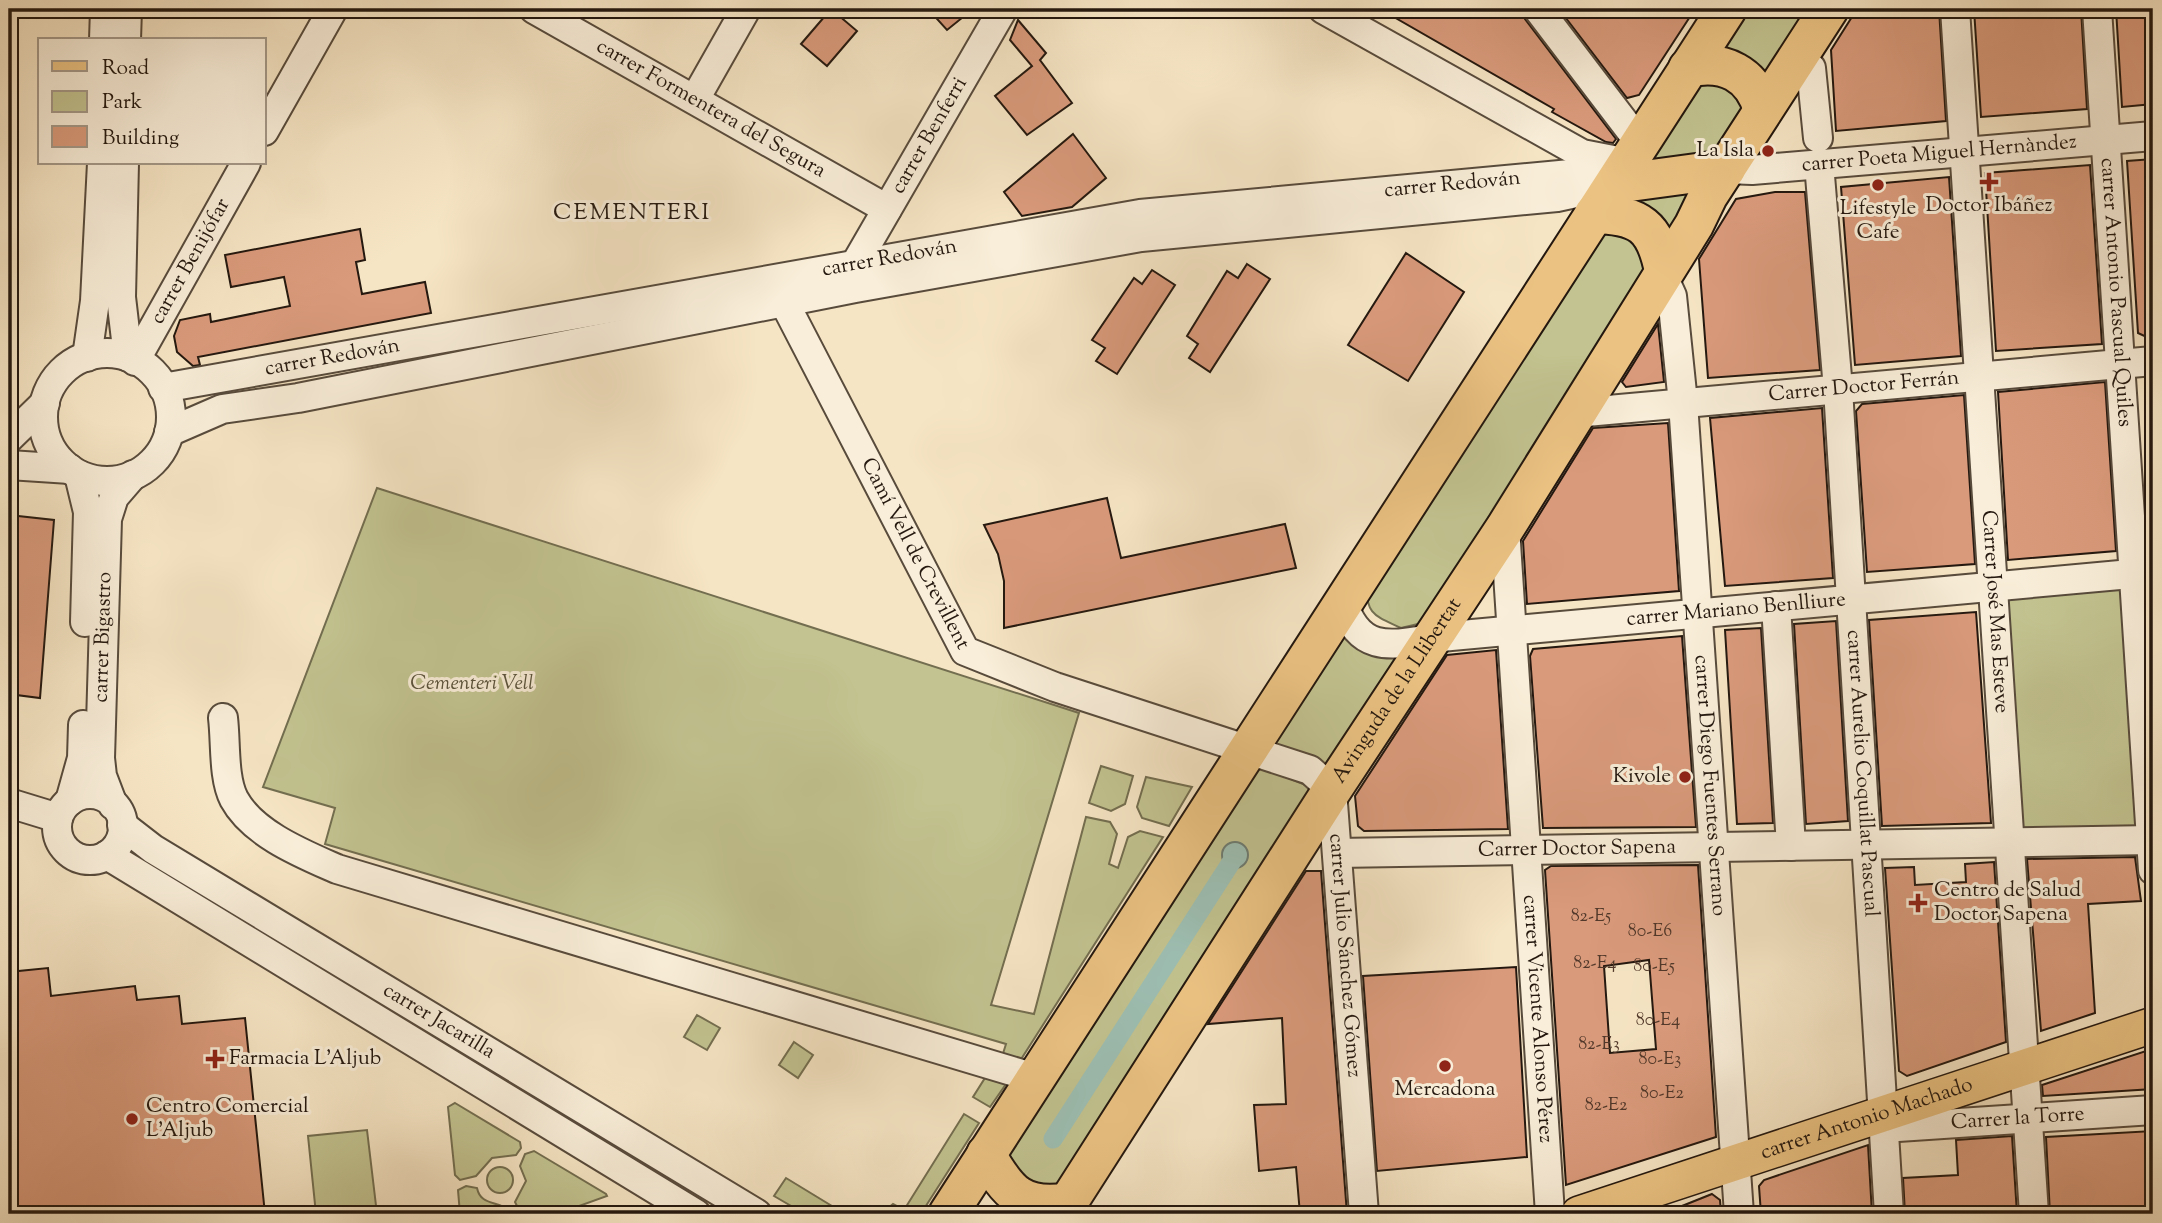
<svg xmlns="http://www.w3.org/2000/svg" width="2162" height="1223" font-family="'Sorts Mill Goudy',serif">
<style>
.green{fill:#c2c390;stroke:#736e50;stroke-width:2}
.water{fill:#9dbfb3;stroke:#6d7c71;stroke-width:2}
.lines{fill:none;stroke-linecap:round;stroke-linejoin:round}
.canal{stroke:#9dbfb3;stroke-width:19}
.building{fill:#d99a7b;stroke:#24180f;stroke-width:2;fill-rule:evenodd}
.minor-casing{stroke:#584b3c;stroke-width:32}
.major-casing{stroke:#24180f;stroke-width:38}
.highway-casing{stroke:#24180f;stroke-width:42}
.minor{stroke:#f9eed9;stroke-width:28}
.major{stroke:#ebc282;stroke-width:35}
.highway{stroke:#ebc282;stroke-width:38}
.poi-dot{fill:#8f2418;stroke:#f9eed9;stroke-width:2.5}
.labels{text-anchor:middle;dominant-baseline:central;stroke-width:6;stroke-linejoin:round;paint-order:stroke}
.number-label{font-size:18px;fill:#51382a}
.street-label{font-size:21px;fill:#24180f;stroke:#f9eed9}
.poi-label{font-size:21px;fill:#24180f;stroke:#f9eed9}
.park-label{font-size:21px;font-style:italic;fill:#5b543c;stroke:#f9eed9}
.neighbourhood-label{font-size:23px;letter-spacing:2px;fill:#24180f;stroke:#f9eed9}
</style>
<rect width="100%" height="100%" fill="#f6e5c4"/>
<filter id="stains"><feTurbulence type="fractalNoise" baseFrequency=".00286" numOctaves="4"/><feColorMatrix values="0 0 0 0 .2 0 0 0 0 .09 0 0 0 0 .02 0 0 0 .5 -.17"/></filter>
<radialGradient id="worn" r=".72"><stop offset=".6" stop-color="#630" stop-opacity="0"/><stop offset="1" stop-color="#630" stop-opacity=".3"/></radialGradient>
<g class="green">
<polygon points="1737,9 1816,9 1764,93 1720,58"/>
<polygon points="1693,77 1749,92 1723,150 1653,160 1650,154"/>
<polygon points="1701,189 1666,248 1615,200"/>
<path d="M 1627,223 L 1651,264 L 1422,623 L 1401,628 C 1376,616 1365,615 1367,584 L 1592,233 Z"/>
<polygon points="377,488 1079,713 991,1005 1034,1014 1086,817 1110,822 1117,834 1109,864 1118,868 1128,837 1140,831 1163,837 1018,1064 1001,1060 1006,1044 325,844 335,808 263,787"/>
<polygon points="2134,574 2151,840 2008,842 1992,586"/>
<path d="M 1338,631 C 1357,651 1376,656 1403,656 L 1330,765 L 1271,747 Z"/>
<polygon points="1101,766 1133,776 1125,804 1111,811 1089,803"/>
<polygon points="1261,767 1308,786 1312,802 1059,1193 1033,1203 1006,1154 1247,769"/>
<polygon points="1146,777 1192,787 1169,826 1142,818 1137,807"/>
<polygon points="697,1015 720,1028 707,1050 684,1037"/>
<polygon points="794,1042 813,1055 798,1078 779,1065"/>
<polygon points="985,1078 1006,1084 990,1107 973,1097"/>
<polygon points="455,1103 520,1142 521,1148 516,1155 492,1158 476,1176 460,1180 455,1175 448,1107"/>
<path d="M 964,1114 L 979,1123 L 922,1212 L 864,1214 L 867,1211 C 878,1215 884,1212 893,1204 L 904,1210 Z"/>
<polygon points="367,1130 377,1214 316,1214 308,1136"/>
<polygon points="534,1151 606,1194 607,1196 557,1214 521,1214 515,1202 526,1181 520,1166 525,1154"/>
<circle cx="500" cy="1180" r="13"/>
<polygon points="786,1178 845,1214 805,1214 774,1196"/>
<path d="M 466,1186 L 477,1188 C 481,1208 502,1199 511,1214 L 460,1214 L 458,1190 Z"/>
</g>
<circle class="water" cx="1235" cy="855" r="13"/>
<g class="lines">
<polyline class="canal" points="1053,1139 1232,861"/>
</g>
<g class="building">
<polygon points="831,9 857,31 827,66 801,44"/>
<polygon points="928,9 973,9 947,30"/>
<polygon points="1380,9 1522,9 1525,19 1616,139 1613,143 1606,142 1552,112 1554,109"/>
<polygon points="1559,9 1695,9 1639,95 1627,98"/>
<polygon points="1857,9 1939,9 1946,121 1836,131 1831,50"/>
<polygon points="1974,9 2081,9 2087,109 1981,117"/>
<polygon points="2116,9 2153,9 2153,104 2122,107"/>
<polygon points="1018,20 1046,53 1040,60 1072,103 1027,135 995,96 1032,66 1010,40"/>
<polygon points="1073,134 1106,178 1072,207 1022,216 1004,192"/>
<polygon points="2153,159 2153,340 2138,333 2127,161"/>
<polygon points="2090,165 2102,344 1996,351 1985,173"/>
<polygon points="1949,177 1961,356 1855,365 1841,187"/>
<polygon points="1775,192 1805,192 1820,370 1708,378 1699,259 1736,199"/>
<polygon points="360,229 365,260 356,262 362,294 425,282 431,313 198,357 200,365 193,366 177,352 174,336 180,320 210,314 211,322 290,306 284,277 231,287 225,255"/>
<polygon points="1406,253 1464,292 1408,381 1348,345"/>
<polygon points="1247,264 1270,279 1210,372 1189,358 1198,344 1187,336 1227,271 1238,278"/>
<polygon points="1152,270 1175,285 1117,374 1096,361 1105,348 1092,340 1134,278 1142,284"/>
<polygon points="1658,324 1664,382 1626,387 1622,382"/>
<polygon points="2105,382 2116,551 2008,560 1998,392"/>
<polygon points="1964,395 1975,564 1867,572 1856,411 1862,404"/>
<polygon points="1822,408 1833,578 1725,586 1710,418"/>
<polygon points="1668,423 1679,591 1527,604 1523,541 1593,428"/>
<polygon points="1107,498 1121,558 1285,524 1296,568 1004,628 1004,581 998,554 984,525"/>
<polygon points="9,515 54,520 40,698 9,694"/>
<polygon points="1976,612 1991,823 1882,826 1869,620"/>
<polygon points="1836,621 1848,821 1806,824 1794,624"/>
<polygon points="1761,628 1773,823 1737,824 1725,630"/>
<polygon points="1682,636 1696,827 1543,828 1530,656 1533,649"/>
<polygon points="1496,650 1508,829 1364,831 1358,826 1355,796 1447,655"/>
<polygon points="2135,857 2141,901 2088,904 2095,1013 2041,1031 2027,859"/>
<polygon points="1994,862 2006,1042 1907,1076 1899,1071 1885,868 1914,867 1915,885 1966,882 1965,864"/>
<path d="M 1698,865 L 1716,1137 L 1566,1185 L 1545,870 L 1551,866 ZM 1649,960 L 1656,1049 L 1610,1053 L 1604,966 Z"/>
<polygon points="1306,871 1321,871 1347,1214 1300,1214 1296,1167 1259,1171 1254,1105 1286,1104 1282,1018 1208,1024"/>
<polygon points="1516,967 1527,1157 1377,1171 1363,976"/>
<polygon points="48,968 51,996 135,986 137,1000 179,996 182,1024 245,1018 265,1214 9,1214 9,972"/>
<polygon points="2152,1049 2153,1089 2043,1096 2042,1085"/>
<polygon points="2153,1131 2153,1214 2050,1214 2046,1137"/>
<polygon points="2012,1136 2017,1214 1905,1214 1903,1178 1958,1175 1956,1140"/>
<polygon points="1868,1145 1872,1214 1761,1214 1759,1186 1764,1180"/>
<polygon points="1712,1194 1720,1200 1721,1214 1662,1214"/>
</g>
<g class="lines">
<defs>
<g id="minor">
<path id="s1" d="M 534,9 L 887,209"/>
<polyline points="1323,9 1582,154 1618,161"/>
<polyline points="1538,9 1640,143"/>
<path id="s2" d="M 1955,9 L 2034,1214"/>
<path id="s3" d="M 2097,9 L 2153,870"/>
<polyline points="104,40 105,9"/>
<polyline points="126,40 127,9"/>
<polyline points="1798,58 1811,68 1818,138"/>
<polyline points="695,99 746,9"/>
<polyline points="264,131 333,9"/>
<polyline points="124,163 121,297 128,357"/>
<path id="s4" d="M 1819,164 L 1838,389 L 1889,1214"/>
<path id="s5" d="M 1726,169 L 1752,170 L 2153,136"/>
<path id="s6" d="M 856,263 L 1003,9"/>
<path id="s7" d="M 1663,276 L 1672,296 L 1683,403 L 1739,1214"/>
<path id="s8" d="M 784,302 L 965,651 L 1055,687 L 1310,770 L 1332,790 L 1364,1214"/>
<circle cx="107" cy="417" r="64"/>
<polyline points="87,357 95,301 102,163"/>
<path id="s9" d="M 135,361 L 246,163"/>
<path id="s10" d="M 163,388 L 1140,214 L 1624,169"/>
<path id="s11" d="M 1575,413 L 2153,361"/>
<polyline points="169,432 222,409 298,398 855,288 1141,237 1557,197 1608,186"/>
<polyline points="9,438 45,403"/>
<polyline points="9,465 70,469"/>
<polyline points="79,475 88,512 85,622"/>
<path id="s12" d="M 1505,528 L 1550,1214"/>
<path id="s13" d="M 1343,602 C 1361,662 1403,641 1451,636 L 2153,572"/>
<polyline points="1776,606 1791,846"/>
<path d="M 223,718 C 226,742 223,778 234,799 C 253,834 303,854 337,869 L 1035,1078"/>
<circle cx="90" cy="827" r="33"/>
<polyline points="70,801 82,758 83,725"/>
<polyline points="9,803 58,818"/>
<path id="s14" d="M 113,805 L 102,776 L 100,758 L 107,519 L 114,497 L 133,475"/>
<path id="s15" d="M 122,825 L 153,849 L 757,1214"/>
<path id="s16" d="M 1337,853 L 2153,840"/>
<polyline points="107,855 696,1214"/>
<path id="s17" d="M 1883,1128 L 2153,1110"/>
</g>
<g id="major">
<path id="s18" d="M 1579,1214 L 2153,1025"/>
</g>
<g id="highway">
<path d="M 1688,68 C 1724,59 1753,74 1763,110"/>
<polyline points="1615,184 1726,169"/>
<path d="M 1594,214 C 1640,215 1655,226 1664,271"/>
<path d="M 986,1154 C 1008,1193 1022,1210 1070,1202"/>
<polyline points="948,1214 1727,9"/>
<path id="s19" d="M 1065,1214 L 1071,1198 L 1332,790 L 1505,528 L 1694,225 L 1708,196 L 1829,9"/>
</g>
</defs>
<use href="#minor" class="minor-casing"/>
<use href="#major" class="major-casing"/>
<use href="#highway" class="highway-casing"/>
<use href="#minor" class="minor"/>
<use href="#major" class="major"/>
<use href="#highway" class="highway"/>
</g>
<g class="poi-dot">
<circle cx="1768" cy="151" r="7"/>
<path d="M1985.5 171.5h7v7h7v7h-7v7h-7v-7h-7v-7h7z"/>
<circle cx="1878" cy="185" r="7"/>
<circle cx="1685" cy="777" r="7"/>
<path d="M1914.5 892.5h7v7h7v7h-7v7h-7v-7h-7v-7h7z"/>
<path d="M211.5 1048.5h7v7h7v7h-7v7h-7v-7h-7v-7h7z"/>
<circle cx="1445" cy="1066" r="7"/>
<circle cx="132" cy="1119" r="7"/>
</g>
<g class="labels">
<g class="number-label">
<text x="1591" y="917">82-E5</text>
<text x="1650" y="932">80-E6</text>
<text x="1595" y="964">82-E4</text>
<text x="1654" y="967">80-E5</text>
<text x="1658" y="1021">80-E4</text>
<text x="1599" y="1045">82-E3</text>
<text x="1660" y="1060">80-E3</text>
<text x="1662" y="1094">80-E2</text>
<text x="1606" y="1106">82-E2</text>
</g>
<g class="street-label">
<text stroke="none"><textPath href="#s1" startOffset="203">carrer Formentera del Segura</textPath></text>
<text stroke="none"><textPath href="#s6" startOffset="147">carrer Benferri</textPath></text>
<text stroke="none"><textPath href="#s5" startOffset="214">carrer Poeta Miguel Hernàndez</textPath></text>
<text stroke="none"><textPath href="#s10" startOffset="1306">carrer Redován</textPath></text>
<text stroke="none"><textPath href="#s10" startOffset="738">carrer Redován</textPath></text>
<text stroke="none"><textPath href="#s9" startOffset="114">carrer Benijófar</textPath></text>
<text stroke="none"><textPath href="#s3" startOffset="284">carrer Antonio Pascual Quiles</textPath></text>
<text stroke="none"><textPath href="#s10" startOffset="172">carrer Redován</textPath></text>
<text stroke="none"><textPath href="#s11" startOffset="290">Carrer Doctor Ferrán</textPath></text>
<text stroke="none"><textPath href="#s8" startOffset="284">Camí Vell de Crevillent</textPath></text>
<text stroke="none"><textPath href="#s13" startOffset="416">carrer Mariano Benlliure</textPath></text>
<text stroke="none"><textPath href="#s2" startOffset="604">Carrer José Mas Esteve</textPath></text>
<text stroke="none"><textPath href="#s14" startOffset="170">carrer Bigastro</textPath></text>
<text stroke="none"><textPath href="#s19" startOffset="620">Avinguda de la Llibertat</textPath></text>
<text stroke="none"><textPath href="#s4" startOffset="611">carrer Aurelio Coquillat Pascual</textPath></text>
<text stroke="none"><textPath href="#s7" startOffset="513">carrer Diego Fuentes Serrano</textPath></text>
<text stroke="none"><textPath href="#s16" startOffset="240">Carrer Doctor Sapena</textPath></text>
<text stroke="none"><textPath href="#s8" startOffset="954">carrer Julio Sánchez Gómez</textPath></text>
<text stroke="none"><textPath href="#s12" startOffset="492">carrer Vicente Alonso Pérez</textPath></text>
<text stroke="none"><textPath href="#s15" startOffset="373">carrer Jacarilla</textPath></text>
<text stroke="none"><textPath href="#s17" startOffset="135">Carrer la Torre</textPath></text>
<text stroke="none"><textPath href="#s18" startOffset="303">carrer Antonio Machado</textPath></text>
</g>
<g class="poi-label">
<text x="1754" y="151" text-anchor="end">La Isla</text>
<text x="1989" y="206">Doctor Ibáñez</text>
<text x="1878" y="209">Lifestyle<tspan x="1878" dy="24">Cafe</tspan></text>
<text x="1671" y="777" text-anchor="end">Kivole</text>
<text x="1934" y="891" text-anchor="start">Centro de Salud<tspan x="1934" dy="24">Doctor Sapena</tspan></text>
<text x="229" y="1059" text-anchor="start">Farmacia L'Aljub</text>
<text x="1445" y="1090">Mercadona</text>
<text x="146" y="1107" text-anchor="start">Centro Comercial<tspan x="146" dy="24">L'Aljub</tspan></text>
</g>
<g class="park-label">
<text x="472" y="684">Cementeri Vell</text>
</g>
<g class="neighbourhood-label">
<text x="632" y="213">CEMENTERI</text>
</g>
</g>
<rect width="2162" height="1223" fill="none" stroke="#f6e5c4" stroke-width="35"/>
<rect x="10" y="10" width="2141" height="1202" fill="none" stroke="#24180f" stroke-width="3.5"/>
<rect x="18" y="18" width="2127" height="1188" fill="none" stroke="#24180f" stroke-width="2"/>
<rect x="38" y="38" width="228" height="126" fill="#f9eed9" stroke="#a49888" stroke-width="2"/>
<rect x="52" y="61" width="35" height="10" fill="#ebc282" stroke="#a49888" stroke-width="2"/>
<text x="102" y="74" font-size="21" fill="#24180f">Road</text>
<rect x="52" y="91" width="35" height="21" fill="#c2c390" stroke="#a49888" stroke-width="2"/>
<text x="102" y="108" font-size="21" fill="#24180f">Park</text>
<rect x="52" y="126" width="35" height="21" fill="#d99a7b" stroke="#a49888" stroke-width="2"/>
<text x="102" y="144" font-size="21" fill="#24180f">Building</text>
<rect width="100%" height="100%" filter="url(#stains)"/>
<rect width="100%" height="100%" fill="url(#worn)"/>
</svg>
